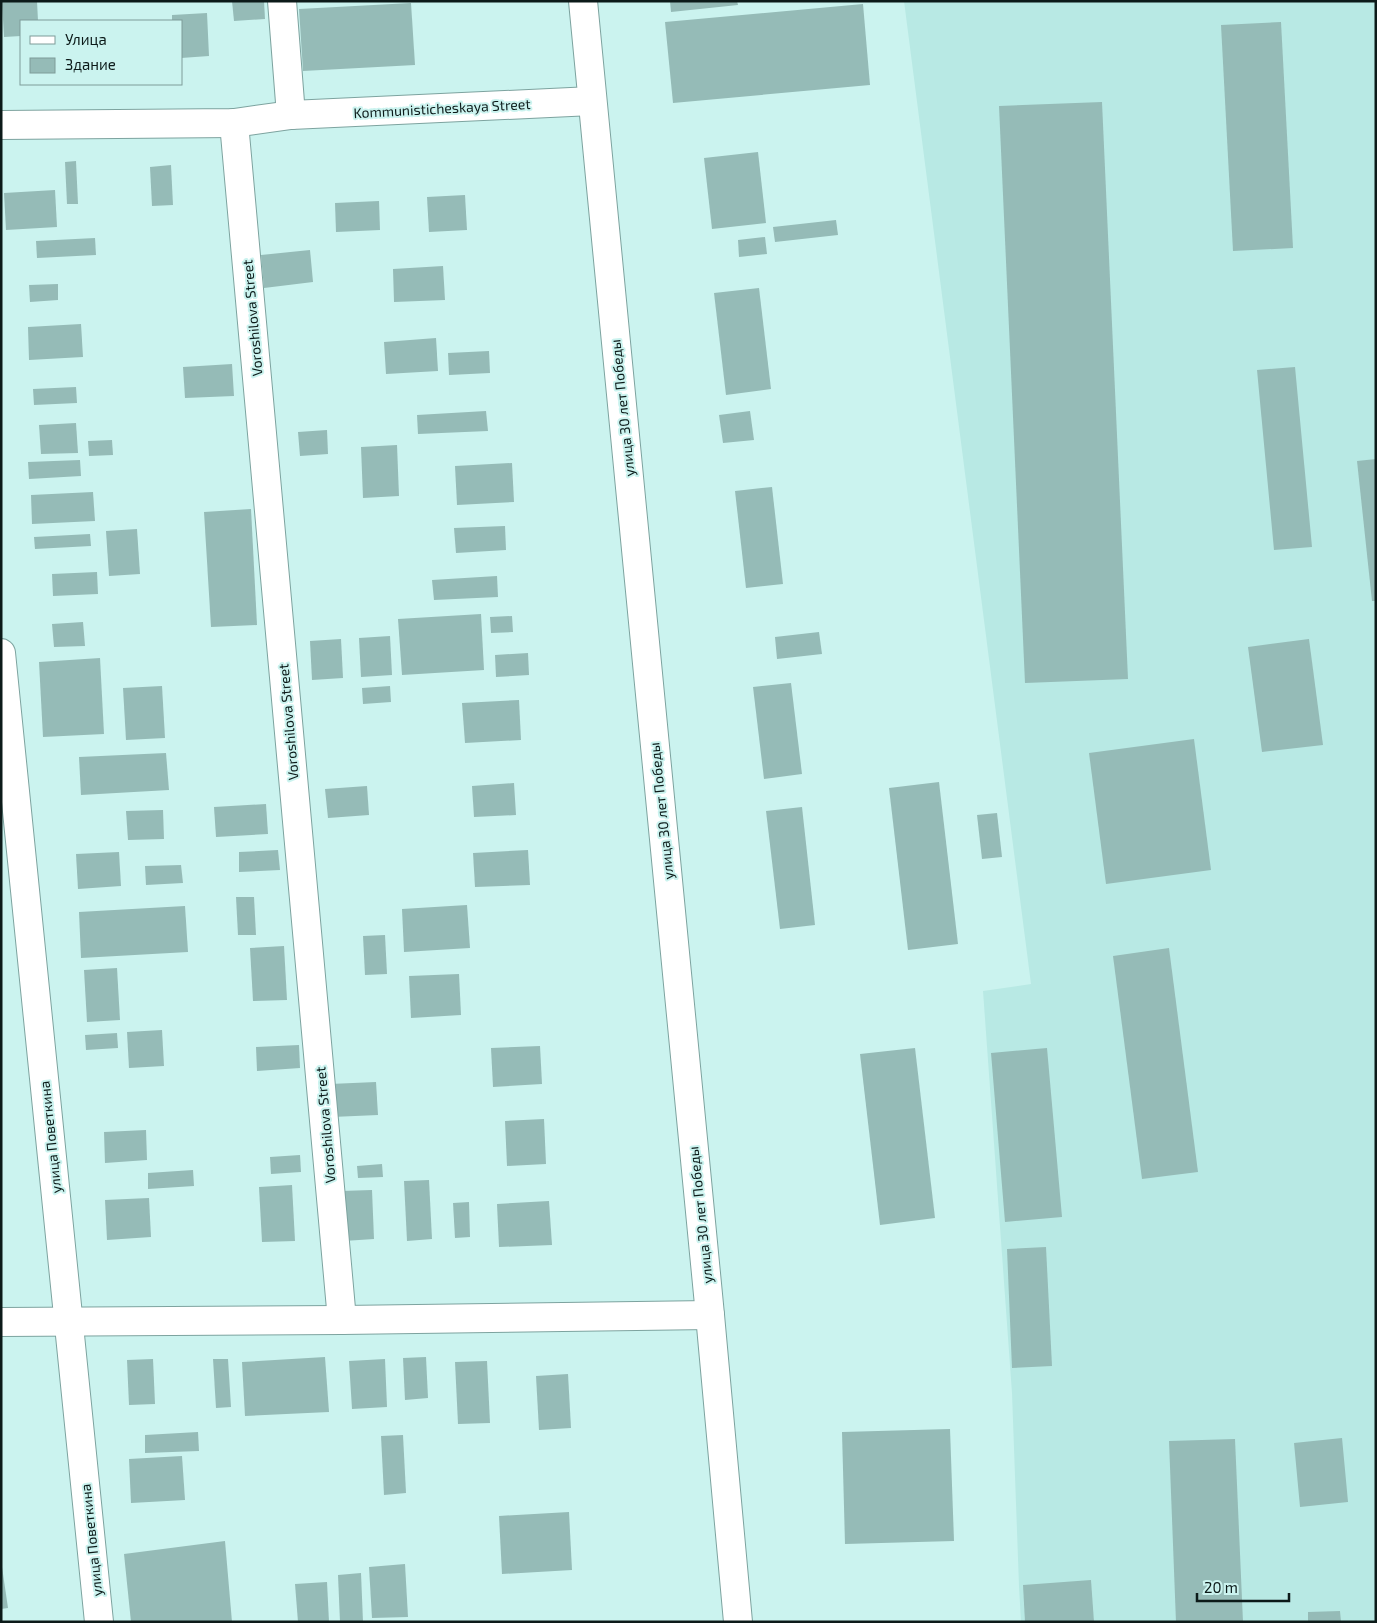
<svg xmlns="http://www.w3.org/2000/svg" width="1377" height="1623" font-family="'Exo 2',sans-serif">
<style>
.built{fill:#b8e9e4}
.building{fill:#95bbb7}
.lines{fill:none;stroke-linecap:round;stroke-linejoin:round}
.street-casing{stroke:#7da39f;stroke-width:30}
.street{stroke:#fff;stroke-width:28}
.labels{text-anchor:middle;dominant-baseline:central;stroke-width:4;stroke-linejoin:round;paint-order:stroke}
.street-label{font-size:14px;fill:#0c1a19;stroke:#cbf3ef}
</style>
<rect width="100%" height="100%" fill="#cbf3ef"/>
<polygon class="built" points="904,1 1376,1 1376,1622 1021,1622 1019,1586 1012,1393 983,991 1031,984"/>
<g class="building">
<polygon points="2,1 37,1 38,21 21,21 21,36 4,37"/>
<polygon points="232,1 264,1 265,19 234,21"/>
<polygon points="670,1 737,1 738,5 671,12"/>
<polygon points="411,3 415,65 303,71 299,9"/>
<polygon points="863,4 870,85 673,103 665,22"/>
<polygon points="207,13 209,56 181,58 181,21 172,21 172,15"/>
<polygon points="1281,22 1293,248 1233,251 1221,25"/>
<polygon points="1102,102 1128,679 1025,683 999,106"/>
<polygon points="758,152 766,223 712,229 704,158"/>
<polygon points="76,161 78,204 67,204 65,162"/>
<polygon points="171,165 173,205 152,206 150,167"/>
<polygon points="55,190 57,227 6,230 4,193"/>
<polygon points="465,195 467,230 429,232 427,197"/>
<polygon points="379,201 380,230 336,232 335,203"/>
<polygon points="836,220 838,235 775,242 773,227"/>
<polygon points="765,237 767,254 739,257 738,240"/>
<polygon points="95,238 96,255 37,258 36,241"/>
<polygon points="310,250 313,282 264,288 261,255"/>
<polygon points="443,266 445,300 394,302 393,269"/>
<polygon points="58,284 58,300 30,302 29,285"/>
<polygon points="759,288 771,389 726,395 714,293"/>
<polygon points="81,324 83,357 29,360 28,327"/>
<polygon points="436,338 438,371 386,374 384,342"/>
<polygon points="489,351 490,373 449,375 448,353"/>
<polygon points="232,364 234,396 185,398 183,367"/>
<polygon points="1295,367 1312,547 1274,550 1257,370"/>
<polygon points="76,387 77,403 34,405 33,389"/>
<polygon points="486,411 488,431 418,434 417,415"/>
<polygon points="750,411 754,440 723,443 719,415"/>
<polygon points="76,423 78,453 41,454 39,425"/>
<polygon points="327,430 328,454 300,456 298,432"/>
<polygon points="112,440 113,455 89,456 88,441"/>
<polygon points="397,445 399,496 363,498 361,447"/>
<polygon points="1376,459 1376,601 1372,601 1357,461"/>
<polygon points="80,460 81,476 29,479 28,462"/>
<polygon points="512,463 514,502 457,505 455,466"/>
<polygon points="772,487 783,584 746,588 735,491"/>
<polygon points="93,492 95,521 32,524 31,495"/>
<polygon points="251,509 257,625 211,627 204,512"/>
<polygon points="505,526 506,550 456,553 454,528"/>
<polygon points="137,529 140,574 109,576 106,531"/>
<polygon points="90,534 91,546 35,549 34,537"/>
<polygon points="97,572 98,594 53,596 52,574"/>
<polygon points="497,576 498,597 434,600 432,580"/>
<polygon points="481,614 484,670 402,675 398,619"/>
<polygon points="512,616 513,632 491,633 490,617"/>
<polygon points="83,622 85,646 54,647 52,624"/>
<polygon points="819,632 822,654 777,659 775,637"/>
<polygon points="390,636 392,675 361,677 359,638"/>
<polygon points="341,639 343,678 312,680 310,641"/>
<polygon points="1309,639 1323,745 1262,752 1248,647"/>
<polygon points="528,653 529,675 496,677 495,655"/>
<polygon points="100,658 104,734 43,737 39,662"/>
<polygon points="791,683 802,774 764,779 753,687"/>
<polygon points="162,686 165,738 126,740 123,688"/>
<polygon points="390,686 391,702 363,704 362,688"/>
<polygon points="519,700 521,740 465,743 462,703"/>
<polygon points="1194,739 1211,870 1106,884 1089,753"/>
<polygon points="166,753 169,790 81,795 79,757"/>
<polygon points="939,782 958,944 908,950 889,788"/>
<polygon points="514,783 516,815 474,817 472,786"/>
<polygon points="367,786 369,815 328,818 325,789"/>
<polygon points="266,804 268,834 216,837 214,807"/>
<polygon points="802,807 815,925 780,929 766,811"/>
<polygon points="163,810 164,839 128,840 126,811"/>
<polygon points="997,813 1002,857 982,859 977,815"/>
<polygon points="278,850 280,870 239,872 239,852"/>
<polygon points="528,850 530,885 475,887 473,853"/>
<polygon points="119,852 121,886 78,889 76,854"/>
<polygon points="181,865 183,883 146,885 145,866"/>
<polygon points="236,897 254,897 256,935 238,935"/>
<polygon points="467,905 470,948 404,952 402,909"/>
<polygon points="185,906 188,952 81,958 79,912"/>
<polygon points="385,935 387,974 365,975 363,936"/>
<polygon points="284,946 287,1000 253,1001 250,948"/>
<polygon points="1169,948 1198,1172 1142,1179 1113,956"/>
<polygon points="117,968 120,1020 87,1022 84,970"/>
<polygon points="459,974 461,1015 411,1018 409,976"/>
<polygon points="162,1030 164,1066 129,1068 127,1032"/>
<polygon points="117,1033 118,1048 86,1050 85,1035"/>
<polygon points="299,1045 300,1068 257,1071 256,1047"/>
<polygon points="540,1046 542,1084 493,1087 491,1048"/>
<polygon points="915,1048 935,1218 880,1225 860,1054"/>
<polygon points="1047,1048 1062,1217 1005,1222 991,1053"/>
<polygon points="376,1082 378,1115 332,1117 330,1084"/>
<polygon points="544,1119 546,1164 507,1166 505,1121"/>
<polygon points="146,1130 147,1160 105,1163 104,1132"/>
<polygon points="300,1155 301,1172 271,1174 270,1157"/>
<polygon points="382,1164 383,1177 358,1178 357,1166"/>
<polygon points="193,1170 194,1186 148,1189 148,1173"/>
<polygon points="429,1180 432,1239 407,1241 404,1181"/>
<polygon points="292,1185 295,1241 262,1242 259,1187"/>
<polygon points="372,1190 374,1239 344,1241 341,1191"/>
<polygon points="149,1198 151,1237 107,1240 105,1200"/>
<polygon points="549,1201 552,1245 499,1247 497,1204"/>
<polygon points="469,1202 470,1237 455,1238 453,1203"/>
<polygon points="1046,1247 1052,1366 1012,1368 1007,1249"/>
<polygon points="325,1357 329,1412 245,1416 242,1362"/>
<polygon points="426,1357 428,1398 405,1400 403,1358"/>
<polygon points="153,1359 155,1404 129,1405 127,1360"/>
<polygon points="213,1359 228,1359 231,1407 216,1408"/>
<polygon points="385,1359 387,1407 352,1409 349,1361"/>
<polygon points="487,1361 490,1423 458,1424 455,1362"/>
<polygon points="568,1374 571,1428 539,1430 536,1376"/>
<polygon points="950,1429 954,1541 845,1544 842,1432"/>
<polygon points="198,1432 199,1451 145,1453 145,1435"/>
<polygon points="403,1435 406,1493 384,1495 381,1436"/>
<polygon points="1342,1438 1348,1502 1300,1507 1294,1443"/>
<polygon points="1235,1439 1243,1622 1176,1622 1169,1441"/>
<polygon points="182,1456 185,1500 131,1503 129,1459"/>
<polygon points="569,1512 572,1570 502,1574 499,1516"/>
<polygon points="225,1541 232,1622 131,1622 124,1554"/>
<polygon points="405,1564 408,1617 372,1618 369,1567"/>
<polygon points="2,1567 8,1608 1,1609 1,1568"/>
<polygon points="361,1573 363,1622 340,1622 338,1575"/>
<polygon points="1091,1580 1094,1622 1025,1622 1023,1585"/>
<polygon points="327,1582 329,1622 298,1622 295,1584"/>
<polygon points="1340,1611 1341,1622 1308,1622 1308,1612"/>
</g>
<g class="lines">
<defs>
<g id="street">
<polyline points="282,1 291,115"/>
<polyline points="583,1 710,1315 738,1622"/>
<polyline points="234,123 342,1320"/>
<polyline points="1,125 234,123 291,115 592,101"/>
<polyline points="1,653 99,1622"/>
<polyline points="1,1322 342,1320 710,1315"/>
</g>
</defs>
<use href="#street" class="street-casing"/>
<use href="#street" class="street"/>
</g>
<g class="labels">
<g class="street-label">
<text transform="translate(442 108) rotate(-3)">Kommunisticheskaya Street</text>
<text transform="translate(252 318) rotate(-95)">Voroshilova Street</text>
<text transform="translate(622 408) rotate(-96)">улица 30 лет Победы</text>
<text transform="translate(288 722) rotate(-95)">Voroshilova Street</text>
<text transform="translate(661 811) rotate(-96)">улица 30 лет Победы</text>
<text transform="translate(325 1125) rotate(-95)">Voroshilova Street</text>
<text transform="translate(50 1137) rotate(-96)">улица Поветкина</text>
<text transform="translate(700 1215) rotate(-96)">улица 30 лет Победы</text>
<text transform="translate(91 1540) rotate(-96)">улица Поветкина</text>
</g>
</g>
<rect width="1377" height="1623" fill="none" stroke="#0c1a19" stroke-width="5"/>
<rect x="20" y="20" width="162" height="65" fill="#cbf3ef" stroke="#7f9c99"/>
<rect x="30" y="36" width="25" height="8" fill="#ffffff" stroke="#7f9c99"/>
<text x="65" y="45" font-size="15" fill="#0c1a19">Улица</text>
<rect x="30" y="58" width="25" height="15" fill="#95bbb7" stroke="#7f9c99"/>
<text x="65" y="70" font-size="15" fill="#0c1a19">Здание</text>
<path d="M1197 1593v8h92v-8" fill="none" stroke="#0c1a19" stroke-width="2.5"/>
<text x="1204" y="1593" font-size="15" fill="#0c1a19" stroke="#cbf3ef" stroke-width="4" paint-order="stroke">20 m</text>
</svg>
